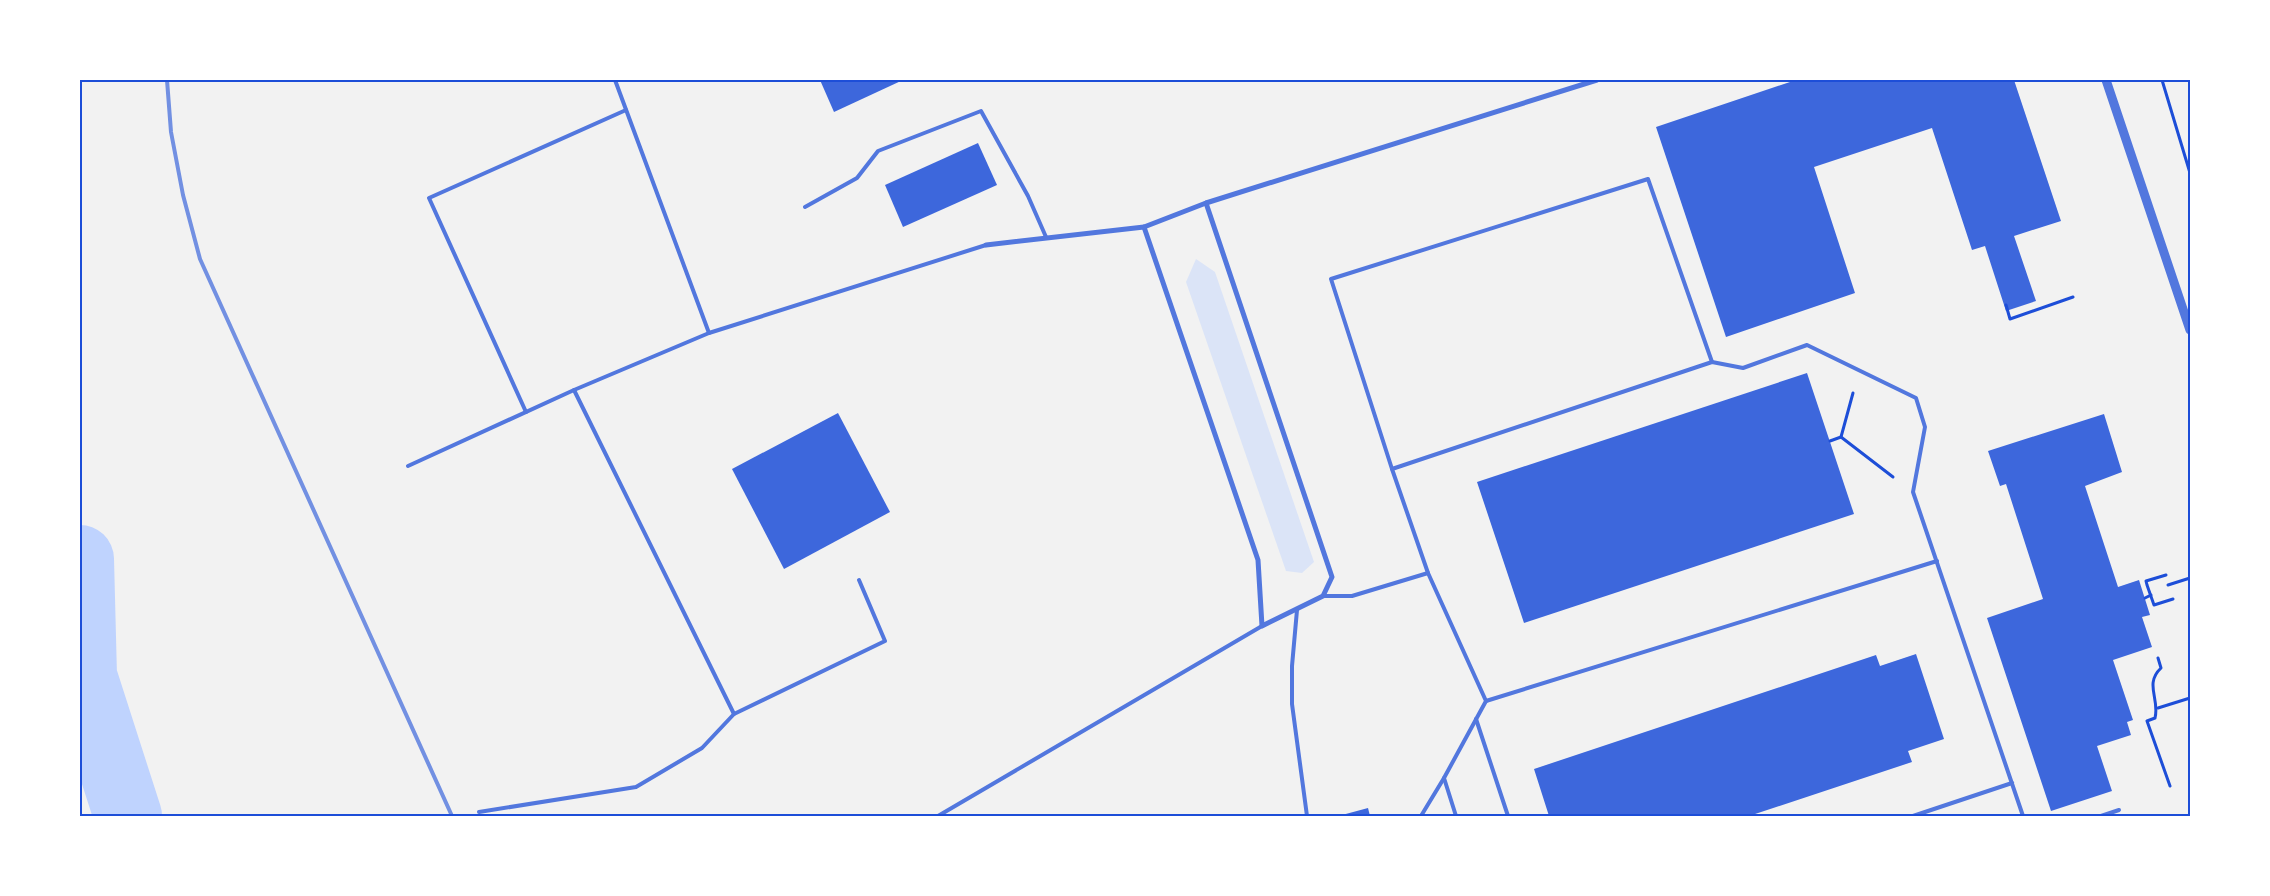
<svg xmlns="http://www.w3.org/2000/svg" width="2270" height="896" font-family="Ubuntu,sans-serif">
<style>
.green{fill:#dbe4f7}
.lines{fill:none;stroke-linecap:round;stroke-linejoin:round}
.river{stroke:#bfd3fe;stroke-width:68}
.building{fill:#3d67dc}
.path{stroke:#1d4ed8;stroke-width:3}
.service{stroke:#5277de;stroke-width:4}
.minor{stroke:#5277de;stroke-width:5}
.tertiary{stroke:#5277de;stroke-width:9}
.rail{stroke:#7290e2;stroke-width:4}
.neatline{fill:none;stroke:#1d4ed8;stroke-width:2}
</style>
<rect width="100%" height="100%" fill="#f2f2f2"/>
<polygon class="green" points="1196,259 1215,272 1314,562 1302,573 1286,571 1186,282"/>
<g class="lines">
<polyline class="river" points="80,559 83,676 128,816"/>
</g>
<g class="building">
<polygon points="820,80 903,80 834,112"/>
<polygon points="1796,80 2014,80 2061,221 2014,236 2036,301 2006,311 1985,246 1972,250 1932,128 1814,167 1855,293 1726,337 1656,127"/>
<polygon points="978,143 997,185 903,227 885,185"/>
<polygon points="1807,373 1854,514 1524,623 1477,482"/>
<polygon points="838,413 890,512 784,569 732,469"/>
<polygon points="2104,414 2122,472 2085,486 2118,587 2139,580 2150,615 2142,617 2152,647 2113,660 2133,720 2127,722 2131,735 2097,746 2112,791 2051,811 1987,618 2043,599 2006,484 2000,486 1988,451"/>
<polygon points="1916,654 1944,739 1908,751 1912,762 1749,816 1549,816 1534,769 1876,655 1880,666"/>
<polygon points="1368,808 1370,816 1342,816 1342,815"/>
</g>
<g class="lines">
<g class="path">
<polyline points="2162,80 2190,173"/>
<polyline points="2006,305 2010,319 2073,297"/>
<polyline points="1853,393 1841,437 1893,477"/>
<polyline points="1830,441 1841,437"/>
<polyline points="2166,575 2146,581 2147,585 2154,605 2173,599"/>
<polyline points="2168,585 2190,578"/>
<polyline points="2145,598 2151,595"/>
<path d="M 2158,658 L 2161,668 C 2144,684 2160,699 2155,718 L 2147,721 L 2170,786"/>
<polyline points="2158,708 2190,698"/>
</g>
<g class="service">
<polyline points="615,80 709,333"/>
<polyline points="805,207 857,178 878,151 981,111 1028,196 1046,237"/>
<polyline points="574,390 734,714 885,641 859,580"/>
<polyline points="526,412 429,198 626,110"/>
<polyline points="408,466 574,390 709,333 986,245"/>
<polyline points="1392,469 1331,279 1648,179 1712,362"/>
<polyline points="1323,596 1352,596 1428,573"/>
<polyline points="1297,610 1292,666 1292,704 1307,816"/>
<polyline points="1486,701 1937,561"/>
<polyline points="1476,719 1508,816"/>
<polyline points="479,812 636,787 702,748 734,714"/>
<polyline points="938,816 1262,626"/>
<polyline points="1421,816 1444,778"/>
<polyline points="1456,816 1444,778 1486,701 1428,573 1392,469 1712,362 1743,368 1807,345 1916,398 1925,427 1913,492 2023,816"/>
<polyline points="1913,816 2012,783"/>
<polyline points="2101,816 2119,810"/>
</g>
<g class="minor">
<polyline points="1144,227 1258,560 1262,626 1323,596 1332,577 1206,203"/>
<polyline points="986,245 1144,227 1206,203 1597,80"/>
</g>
<polyline class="tertiary" points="2106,80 2190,330"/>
<polyline class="rail" points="167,80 171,132 183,195 200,259 452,816"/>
</g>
<rect width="2270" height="896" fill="none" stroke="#ffffff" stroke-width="162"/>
<rect x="81" y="81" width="2108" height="734" class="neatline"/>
</svg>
